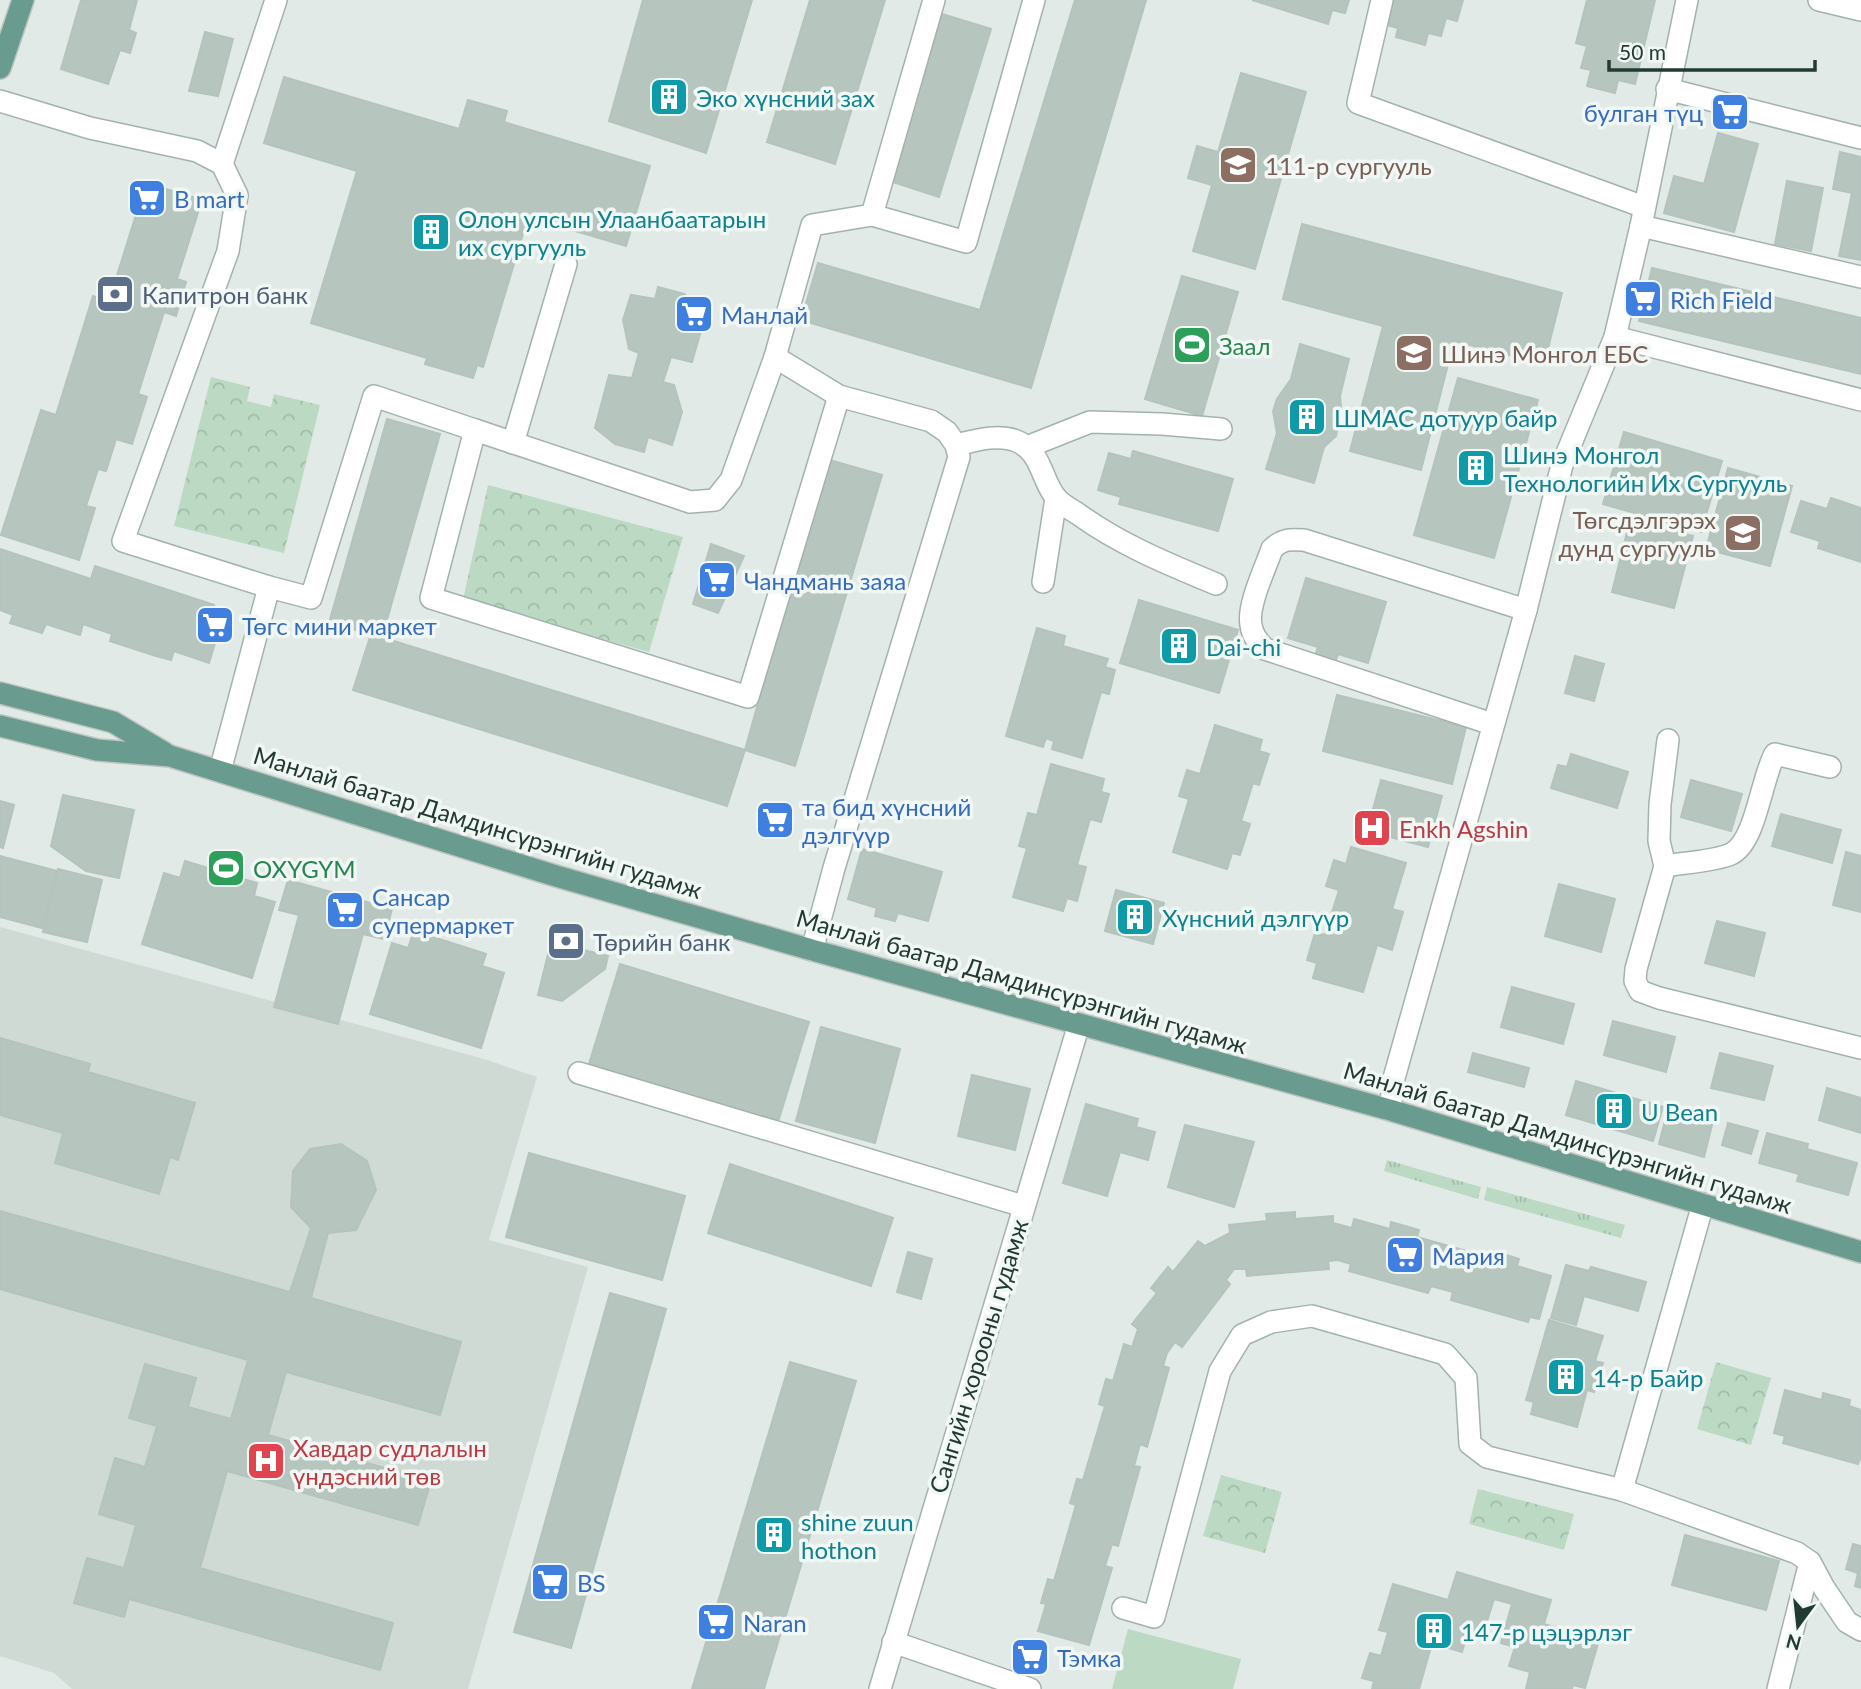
<svg xmlns="http://www.w3.org/2000/svg" width="1861" height="1689" font-family="Lato,sans-serif">
<style>
.built{fill:#cfdad5}
.grass{fill:url(#grass-tufts)}
.forest{fill:url(#forest-crowns)}
.garden{fill:#bcdac3}
.building{fill:#b7c5bf;stroke:#b4c3bd;stroke-width:2}
.lines{fill:none;stroke-linecap:round;stroke-linejoin:round}
.minor-casing{stroke:#a4b2ad;stroke-width:24}
.major-casing{stroke:#bdc4c2;stroke-width:24}
.minor{stroke:#fff;stroke-width:21}
.major{stroke:#699c8e;stroke-width:21}
.labels{text-anchor:middle;dominant-baseline:central;stroke-width:7;stroke-linejoin:round;paint-order:stroke}
.culture-label{font-size:24px;fill:#0d838f;stroke:#f1f7f4;text-anchor:start}
.shop-label{font-size:24px;fill:#366cbe;stroke:#f1f7f4;text-anchor:start}
.education-label{font-size:24px;fill:#785e54;stroke:#f1f7f4;text-anchor:start}
.service-label{font-size:24px;fill:#4e5e75;stroke:#f1f7f4;text-anchor:start}
.leisure-label{font-size:24px;fill:#27864d;stroke:#f1f7f4;text-anchor:start}
.street-label{font-size:24px;fill:#233a33;stroke:#f1f7f4}
.health-label{font-size:24px;fill:#be3a42;stroke:#f1f7f4;text-anchor:start}
</style>
<defs>
<pattern id="grass-tufts" width="24" height="20" patternUnits="userSpaceOnUse" patternTransform="scale(1.75)"><rect width="24" height="20" fill="#bcdac3"/><path d="M3 7l-1-3M5 7V3M7 7l1-3M15 17l-1-3M17 17v-4M19 17l1-3" fill="none" stroke="#a1bca8"/></pattern>
<pattern id="forest-crowns" width="20" height="18" patternUnits="userSpaceOnUse" patternTransform="scale(1.75)"><rect width="20" height="18" fill="#bcdac3"/><path d="M2 6a3 3 0 1 1 6 0M12 15a3 3 0 1 1 6 0" fill="none" stroke="#a1bca8"/></pattern>
</defs>
<rect width="100%" height="100%" fill="#e1eae6"/>
<polygon class="built" points="0,927 484,1059 537,1077 489,1240 588,1267 468,1689 72,1689 54,1673 0,1656"/>
<g class="grass">
<polygon points="1387,1160 1481,1187 1478,1199 1384,1171"/>
<polygon points="1487,1187 1625,1225 1621,1238 1484,1200"/>
</g>
<g class="forest">
<polygon points="211,377 250,387 247,401 271,407 274,394 320,405 284,553 174,526"/>
<polygon points="488,485 683,537 649,652 463,600"/>
<polygon points="1716,1362 1771,1378 1751,1445 1697,1429"/>
<polygon points="1221,1475 1282,1492 1265,1553 1203,1536"/>
<polygon points="1478,1489 1574,1514 1564,1550 1469,1524"/>
</g>
<polygon class="garden" points="1128,1629 1241,1659 1233,1689 1112,1689"/>
<g class="building">
<polygon points="81,0 137,0 129,30 136,33 130,53 120,50 108,84 61,69"/>
<polygon points="643,0 752,0 706,153 609,121"/>
<polygon points="810,0 885,0 835,164 767,142"/>
<polygon points="1075,0 1146,0 1031,388 801,320 818,263 980,310"/>
<polygon points="1252,0 1349,0 1345,13 1332,10 1328,24"/>
<polygon points="1393,0 1463,0 1457,21 1446,18 1441,36 1428,33 1425,45 1396,37 1398,28 1387,25"/>
<polygon points="1587,0 1655,0 1635,84 1618,80 1615,93 1587,86 1591,70 1581,68 1587,46 1576,43"/>
<polygon points="942,14 991,29 939,197 890,181"/>
<polygon points="205,32 233,39 218,96 189,91"/>
<polygon points="1241,73 1306,92 1255,269 1193,251 1212,185 1188,178 1197,146 1218,152"/>
<polygon points="284,77 459,129 468,100 507,111 504,122 650,166 626,246 528,217 483,367 477,365 473,378 425,364 427,358 311,323 357,171 264,143"/>
<polygon points="1718,133 1758,144 1734,232 1664,213 1674,176 1704,184"/>
<polygon points="1840,152 1861,157 1861,260 1839,256 1852,193 1833,189"/>
<polygon points="1787,181 1823,188 1811,251 1775,244"/>
<polygon points="146,183 202,200 177,279 186,282 176,316 164,312 138,394 147,397 132,444 116,439 106,471 98,469 86,506 95,508 79,560 1,535 41,410 56,415 93,296 109,301"/>
<polygon points="1302,224 1562,293 1544,364 1454,341 1421,470 1350,451 1383,326 1283,299"/>
<polygon points="1652,268 1861,318 1861,374 1639,321"/>
<polygon points="1182,276 1238,292 1202,416 1145,399"/>
<polygon points="658,287 684,294 706,313 692,362 671,357 663,382 674,385 682,412 672,445 648,437 644,452 615,444 595,428 609,375 632,378 639,353 629,349 623,320 631,295 655,299"/>
<polygon points="1300,344 1349,359 1340,396 1341,408 1336,436 1324,447 1314,483 1266,469 1277,433 1273,411 1277,399 1291,379"/>
<polygon points="1458,378 1538,400 1494,558 1414,535"/>
<polygon points="387,419 440,434 382,637 329,623"/>
<polygon points="1624,432 1722,461 1701,532 1603,504"/>
<polygon points="1133,451 1233,479 1218,531 1119,504 1121,497 1098,490 1109,453 1131,459"/>
<polygon points="826,459 882,475 795,766 745,750"/>
<polygon points="1728,468 1792,486 1770,566 1706,549"/>
<polygon points="1831,498 1861,508 1861,562 1818,548 1820,541 1791,532 1801,501 1827,509"/>
<polygon points="1630,520 1693,536 1674,608 1612,592"/>
<polygon points="711,544 744,556 718,613 693,604"/>
<polygon points="0,549 91,579 95,566 214,605 207,626 219,630 209,663 174,651 171,660 156,656 110,641 112,634 83,624 80,635 46,624 42,633 10,623 13,615 0,610"/>
<polygon points="1306,578 1386,602 1368,663 1338,654 1335,663 1315,656 1318,647 1288,638"/>
<polygon points="1139,600 1238,630 1219,693 1120,663"/>
<polygon points="1037,628 1065,636 1063,646 1108,659 1105,667 1115,670 1109,694 1101,692 1082,758 1052,749 1054,741 1046,738 1043,747 1006,736"/>
<polygon points="371,634 745,750 727,806 353,690"/>
<polygon points="1575,656 1604,664 1594,701 1565,693"/>
<polygon points="1337,695 1466,727 1452,784 1323,751"/>
<polygon points="1215,725 1262,740 1259,751 1269,754 1259,785 1253,783 1241,821 1250,824 1240,855 1232,853 1227,869 1173,852 1189,799 1179,796 1187,770 1200,774"/>
<polygon points="1571,754 1628,772 1617,808 1551,788 1558,765 1567,767"/>
<polygon points="1051,764 1104,779 1101,792 1109,794 1101,822 1090,819 1077,865 1086,867 1077,901 1067,898 1063,911 1013,897 1027,848 1019,846 1028,813 1037,815"/>
<polygon points="1381,780 1442,796 1428,847 1367,831"/>
<polygon points="1691,780 1742,794 1731,831 1681,817"/>
<polygon points="63,795 134,810 119,878 86,871 51,846"/>
<polygon points="0,801 14,805 3,848 0,847"/>
<polygon points="1781,814 1841,830 1832,863 1772,846"/>
<polygon points="1351,847 1406,863 1392,909 1403,912 1392,950 1377,945 1363,992 1313,978 1317,963 1307,960 1315,933 1325,935 1339,890 1326,886 1334,860 1346,864"/>
<polygon points="862,849 942,872 928,921 898,913 895,921 875,916 877,908 848,899"/>
<polygon points="1846,852 1861,856 1861,912 1833,905"/>
<polygon points="0,856 57,871 42,928 0,917"/>
<polygon points="185,861 257,883 254,896 275,902 252,978 142,944 164,873 180,878"/>
<polygon points="58,869 102,880 87,942 43,932"/>
<polygon points="288,880 392,909 384,939 363,934 338,1024 274,1007 299,915 279,910"/>
<polygon points="1559,884 1615,899 1601,952 1545,936"/>
<polygon points="1116,890 1164,903 1153,944 1105,931"/>
<polygon points="1717,921 1765,933 1754,976 1705,963"/>
<polygon points="414,931 486,954 482,966 504,973 481,1048 370,1014 392,943 408,948"/>
<polygon points="551,942 608,956 605,969 562,1001 538,995"/>
<polygon points="620,964 809,1022 777,1125 588,1067"/>
<polygon points="1512,987 1574,1004 1563,1044 1501,1027"/>
<polygon points="1613,1021 1675,1037 1666,1072 1604,1055"/>
<polygon points="821,1027 900,1049 875,1143 796,1121"/>
<polygon points="0,1038 90,1064 88,1072 195,1103 178,1160 170,1157 159,1194 55,1163 63,1133 0,1115"/>
<polygon points="1473,1053 1529,1068 1524,1087 1468,1072"/>
<polygon points="1720,1053 1773,1066 1764,1100 1711,1088"/>
<polygon points="972,1075 1030,1089 1015,1150 958,1136"/>
<polygon points="1576,1081 1663,1107 1653,1141 1566,1115"/>
<polygon points="1827,1088 1861,1098 1861,1133 1819,1120"/>
<polygon points="1086,1104 1138,1119 1136,1127 1155,1132 1148,1160 1120,1152 1107,1196 1063,1183"/>
<polygon points="1668,1109 1713,1121 1704,1157 1659,1144"/>
<polygon points="1728,1123 1758,1131 1751,1154 1722,1145"/>
<polygon points="1185,1125 1254,1142 1234,1207 1168,1187"/>
<polygon points="1767,1133 1808,1144 1807,1149 1857,1163 1848,1195 1797,1181 1799,1174 1759,1163"/>
<polygon points="341,1144 367,1161 376,1190 356,1230 328,1233 311,1298 461,1342 440,1415 286,1372 268,1435 431,1481 418,1525 227,1471 200,1568 393,1623 380,1670 129,1599 124,1617 74,1603 87,1558 124,1568 136,1525 99,1514 115,1458 145,1467 157,1426 129,1418 145,1364 196,1378 188,1407 231,1419 248,1360 0,1289 0,1211 290,1292 311,1228 291,1207 293,1171 310,1149"/>
<polygon points="529,1153 685,1196 662,1280 506,1237"/>
<polygon points="730,1164 893,1218 871,1286 708,1233"/>
<polygon points="1295,1212 1295,1219 1333,1216 1333,1223 1352,1228 1354,1219 1390,1229 1391,1222 1419,1230 1417,1237 1491,1258 1493,1251 1519,1259 1517,1266 1551,1276 1539,1319 1530,1317 1528,1322 1451,1300 1453,1292 1431,1286 1428,1293 1349,1271 1351,1264 1338,1260 1328,1261 1329,1269 1247,1276 1246,1269 1234,1269 1226,1280 1230,1284 1182,1347 1175,1342 1167,1353 1163,1366 1169,1368 1147,1447 1140,1444 1134,1466 1140,1467 1118,1546 1112,1544 1105,1566 1112,1568 1089,1645 1038,1631 1046,1604 1041,1603 1048,1579 1054,1581 1076,1505 1070,1503 1077,1479 1083,1480 1105,1406 1099,1404 1106,1379 1113,1381 1124,1344 1132,1347 1138,1329 1132,1324 1157,1293 1151,1288 1168,1267 1173,1272 1198,1241 1205,1246 1230,1233 1229,1225 1267,1221 1266,1214"/>
<polygon points="908,1252 932,1259 921,1299 897,1292"/>
<polygon points="1566,1265 1589,1271 1591,1267 1646,1282 1638,1311 1584,1296 1576,1325 1551,1318"/>
<polygon points="610,1293 666,1309 571,1648 514,1632"/>
<polygon points="1549,1320 1603,1336 1595,1361 1603,1363 1594,1392 1587,1390 1577,1427 1531,1414 1534,1402 1526,1400"/>
<polygon points="790,1362 856,1381 764,1689 692,1689"/>
<polygon points="1785,1390 1822,1400 1823,1393 1850,1400 1849,1406 1861,1410 1861,1457 1858,1464 1783,1443 1785,1436 1774,1433"/>
<polygon points="1685,1535 1779,1561 1766,1610 1672,1585"/>
<polygon points="1853,1544 1861,1546 1861,1588 1855,1586 1858,1573 1846,1569"/>
<polygon points="1457,1572 1551,1600 1544,1624 1599,1640 1585,1688 1573,1685 1572,1689 1526,1689 1530,1672 1509,1666 1515,1647 1501,1643 1512,1604 1494,1599 1482,1637 1468,1632 1462,1652 1432,1643 1419,1689 1372,1689 1374,1681 1362,1678 1370,1653 1381,1656 1388,1632 1379,1630 1393,1584 1448,1600"/>
</g>
<g class="lines">
<defs>
<g id="minor">
<polyline points="1382,0 1358,103 1644,207"/>
<polyline points="1819,0 1861,10"/>
<polyline points="1667,89 1861,138"/>
<polyline points="0,101 90,128 197,151 222,164 237,195 228,251 123,541 269,587 220,771"/>
<polyline points="222,164 276,0"/>
<polyline points="872,215 934,0"/>
<polyline points="1641,226 1861,277"/>
<polyline points="1615,337 1861,400"/>
<polyline points="475,430 690,502 715,500 731,480 775,357"/>
<polyline points="513,443 566,264"/>
<path d="M 956,445 C 974,441 995,434 1014,440 C 1043,450 1041,482 1057,499 C 1062,505 1071,509 1078,514 C 1121,545 1168,564 1216,584"/>
<polyline points="1027,447 1090,422 1162,424 1221,429"/>
<polyline points="1043,582 1056,498"/>
<polyline points="269,587 311,598 374,396 475,430 431,598 748,697 839,396"/>
<path d="M 1492,724 L 1265,649 C 1258,642 1252,635 1251,625 C 1247,606 1265,569 1272,549 C 1282,539 1290,539 1304,540 L 1526,610"/>
<polyline points="1668,740 1660,804 1659,841 1665,866 1636,969 1635,981 1640,991 1659,998 1861,1048"/>
<path d="M 1665,866 C 1682,863 1716,861 1731,854 C 1756,842 1761,779 1775,754 L 1830,767"/>
<polyline points="812,950 834,868 959,457 956,445 947,432 931,421 839,396 775,357 812,225 872,215 966,242 1034,0"/>
<polyline points="579,1073 1023,1206"/>
<polyline points="1390,1110 1394,1078 1526,610 1562,465 1615,337 1641,226 1687,0"/>
<polyline points="1622,1490 1797,1553 1810,1562 1824,1588 1847,1622 1861,1630"/>
<polyline points="1123,1608 1154,1617 1220,1371 1242,1335 1271,1322 1312,1316 1445,1354 1466,1378 1470,1444 1487,1457 1622,1490 1703,1204"/>
<polyline points="893,1642 1030,1689"/>
<polyline points="880,1689 1079,1024"/>
<polyline points="1778,1689 1810,1562"/>
</g>
<g id="major">
<polyline points="0,68 23,0"/>
<polyline points="0,693 113,722 165,753"/>
<polyline points="0,726 97,750 170,756 556,876 812,950 1390,1110 1861,1252"/>
</g>
</defs>
<use href="#minor" class="minor-casing"/>
<use href="#major" class="major-casing"/>
<use href="#minor" class="minor"/>
<use href="#major" class="major"/>
</g>
<defs>
<symbol id="building-square" viewBox="-11 -11 22 22"><rect x="-9" y="-9" width="18" height="18" rx="4" fill="#0f9aa8" stroke="#f1f7f4"/><path d="M-4-6H4V6H1V3H-1V6H-4ZM-2.5-4.3h1.7v1.8h-1.7ZM.8-4.3h1.7v1.8H.8ZM-2.5-1h1.7V.8h-1.7ZM.8-1h1.7V.8H.8Z" fill="#fff"/></symbol>
<symbol id="supermarket-square" viewBox="-11 -11 22 22"><rect x="-9" y="-9" width="18" height="18" rx="4" fill="#3f7fe0" stroke="#f1f7f4"/><path d="M-6-5.5h2.5l.6 2H6L4.5 2H-2.5L-4.4-4H-6ZM-1.5 3.2a1.3 1.3 0 1 0 .1 0ZM3 3.2a1.3 1.3 0 1 0 .1 0Z" fill="#fff"/></symbol>
<symbol id="school-square" viewBox="-11 -11 22 22"><rect x="-9" y="-9" width="18" height="18" rx="4" fill="#8d6e63" stroke="#f1f7f4"/><path d="M0-5L7-2L0 1L-7-2ZM-4 1L0 2.5L4 1V4Q0 6-4 4Z" fill="#fff"/></symbol>
<symbol id="bank-square" viewBox="-11 -11 22 22"><rect x="-9" y="-9" width="18" height="18" rx="4" fill="#5c6f8a" stroke="#f1f7f4"/><path d="M-6-4H6V4H-6ZM0-2.3a2.3 2.3 0 1 0 0 4.6a2.3 2.3 0 1 0 0-4.6Z" fill="#fff"/></symbol>
<symbol id="stadium-square" viewBox="-11 -11 22 22"><rect x="-9" y="-9" width="18" height="18" rx="4" fill="#2e9e5b" stroke="#f1f7f4"/><path d="M0-5a6.5 5 0 1 0 0 10a6.5 5 0 1 0 0-10ZM-3.5-1.8h7v3.6h-7Z" fill="#fff"/></symbol>
<symbol id="hospital-square" viewBox="-11 -11 22 22"><rect x="-9" y="-9" width="18" height="18" rx="4" fill="#e0444e" stroke="#f1f7f4"/><path d="M-5-5h3v3.5h4V-5h3V5h-3V1.5h-4V5h-3Z" fill="#fff"/></symbol>
</defs>
<g fill-rule="evenodd">
<use href="#building-square" x="647" y="75" width="44" height="44"/>
<use href="#supermarket-square" x="1708" y="90" width="44" height="44"/>
<use href="#school-square" x="1216" y="143" width="44" height="44"/>
<use href="#supermarket-square" x="125" y="176" width="44" height="44"/>
<use href="#building-square" x="409" y="210" width="44" height="44"/>
<use href="#bank-square" x="93" y="272" width="44" height="44"/>
<use href="#supermarket-square" x="1621" y="277" width="44" height="44"/>
<use href="#supermarket-square" x="672" y="292" width="44" height="44"/>
<use href="#stadium-square" x="1170" y="323" width="44" height="44"/>
<use href="#school-square" x="1392" y="331" width="44" height="44"/>
<use href="#building-square" x="1285" y="395" width="44" height="44"/>
<use href="#building-square" x="1454" y="446" width="44" height="44"/>
<use href="#school-square" x="1721" y="511" width="44" height="44"/>
<use href="#supermarket-square" x="695" y="558" width="44" height="44"/>
<use href="#supermarket-square" x="193" y="603" width="44" height="44"/>
<use href="#building-square" x="1157" y="624" width="44" height="44"/>
<use href="#supermarket-square" x="753" y="798" width="44" height="44"/>
<use href="#hospital-square" x="1350" y="806" width="44" height="44"/>
<use href="#stadium-square" x="204" y="846" width="44" height="44"/>
<use href="#supermarket-square" x="323" y="888" width="44" height="44"/>
<use href="#building-square" x="1113" y="895" width="44" height="44"/>
<use href="#bank-square" x="544" y="919" width="44" height="44"/>
<use href="#building-square" x="1592" y="1089" width="44" height="44"/>
<use href="#supermarket-square" x="1383" y="1233" width="44" height="44"/>
<use href="#building-square" x="1544" y="1355" width="44" height="44"/>
<use href="#hospital-square" x="244" y="1439" width="44" height="44"/>
<use href="#building-square" x="752" y="1513" width="44" height="44"/>
<use href="#supermarket-square" x="528" y="1560" width="44" height="44"/>
<use href="#supermarket-square" x="694" y="1600" width="44" height="44"/>
<use href="#building-square" x="1412" y="1609" width="44" height="44"/>
<use href="#supermarket-square" x="1008" y="1635" width="44" height="44"/>
</g>
<g class="labels">
<g class="culture-label">
<text x="696" y="97">Эко хүнсний зах</text>
<text x="458" y="218">Олон улсын Улаанбаатарын<tspan x="458" dy="28">их сургууль</tspan></text>
<text x="1334" y="417">ШМАС дотуур байр</text>
<text x="1503" y="454">Шинэ Монгол<tspan x="1503" dy="28">Технологийн Их Сургууль</tspan></text>
<text x="1206" y="646">Dai-chi</text>
<text x="1162" y="917">Хүнсний дэлгүүр</text>
<text x="1641" y="1111">U Bean</text>
<text x="1593" y="1377">14-р Байр</text>
<text x="801" y="1521">shine zuun<tspan x="801" dy="28">hothon</tspan></text>
<text x="1461" y="1631">147-р цэцэрлэг</text>
</g>
<g class="shop-label">
<text x="1703" y="112" text-anchor="end">булган түц</text>
<text x="174" y="198">B mart</text>
<text x="1670" y="299">Rich Field</text>
<text x="721" y="314">Манлай</text>
<text x="744" y="580">Чандмань заяа</text>
<text x="242" y="625">Төгс мини маркет</text>
<text x="802" y="806">та бид хүнсний<tspan x="802" dy="28">дэлгүүр</tspan></text>
<text x="372" y="896">Сансар<tspan x="372" dy="28">супермаркет</tspan></text>
<text x="1432" y="1255">Мария</text>
<text x="577" y="1582">BS</text>
<text x="743" y="1622">Naran</text>
<text x="1057" y="1657">Тэмка</text>
</g>
<g class="education-label">
<text x="1265" y="165">111-р сургууль</text>
<text x="1441" y="353">Шинэ Монгол ЕБС</text>
<text x="1716" y="519" text-anchor="end">Төгсдэлгэрэх<tspan x="1716" dy="28">дунд сургууль</tspan></text>
</g>
<g class="service-label">
<text x="142" y="294">Капитрон банк</text>
<text x="593" y="941">Төрийн банк</text>
</g>
<g class="leisure-label">
<text x="1219" y="345">Заал</text>
<text x="253" y="868">OXYGYM</text>
</g>
<g class="street-label">
<text transform="translate(478 822) rotate(17)">Манлай баатар Дамдинсүрэнгийн гудамж</text>
<text transform="translate(1022 981) rotate(16)">Манлай баатар Дамдинсүрэнгийн гудамж</text>
<text transform="translate(1568 1137) rotate(17)">Манлай баатар Дамдинсүрэнгийн гудамж</text>
<text transform="translate(978 1356) rotate(-73)">Сангийн хорооны гудамж</text>
</g>
<g class="health-label">
<text x="1399" y="828">Enkh Agshin</text>
<text x="293" y="1447">Хавдар судлалын<tspan x="293" dy="28">үндэсний төв</tspan></text>
</g>
</g>
<g transform="translate(1798 1626) rotate(195)" stroke="#f1f7f4" stroke-width="5" paint-order="stroke">
<path d="M0-5L12 26L0 18L-12 26Z" fill="#233a33"/>
<text y="-10" font-size="19" font-weight="bold" text-anchor="middle" fill="#233a33">N</text>
</g>
<path d="M1609 60v10h206v-10" fill="none" stroke="#233a33" stroke-width="3.5"/>
<text x="1619" y="60" font-size="21" fill="#233a33" stroke="#f1f7f4" stroke-width="5" paint-order="stroke">50 m</text>
</svg>
